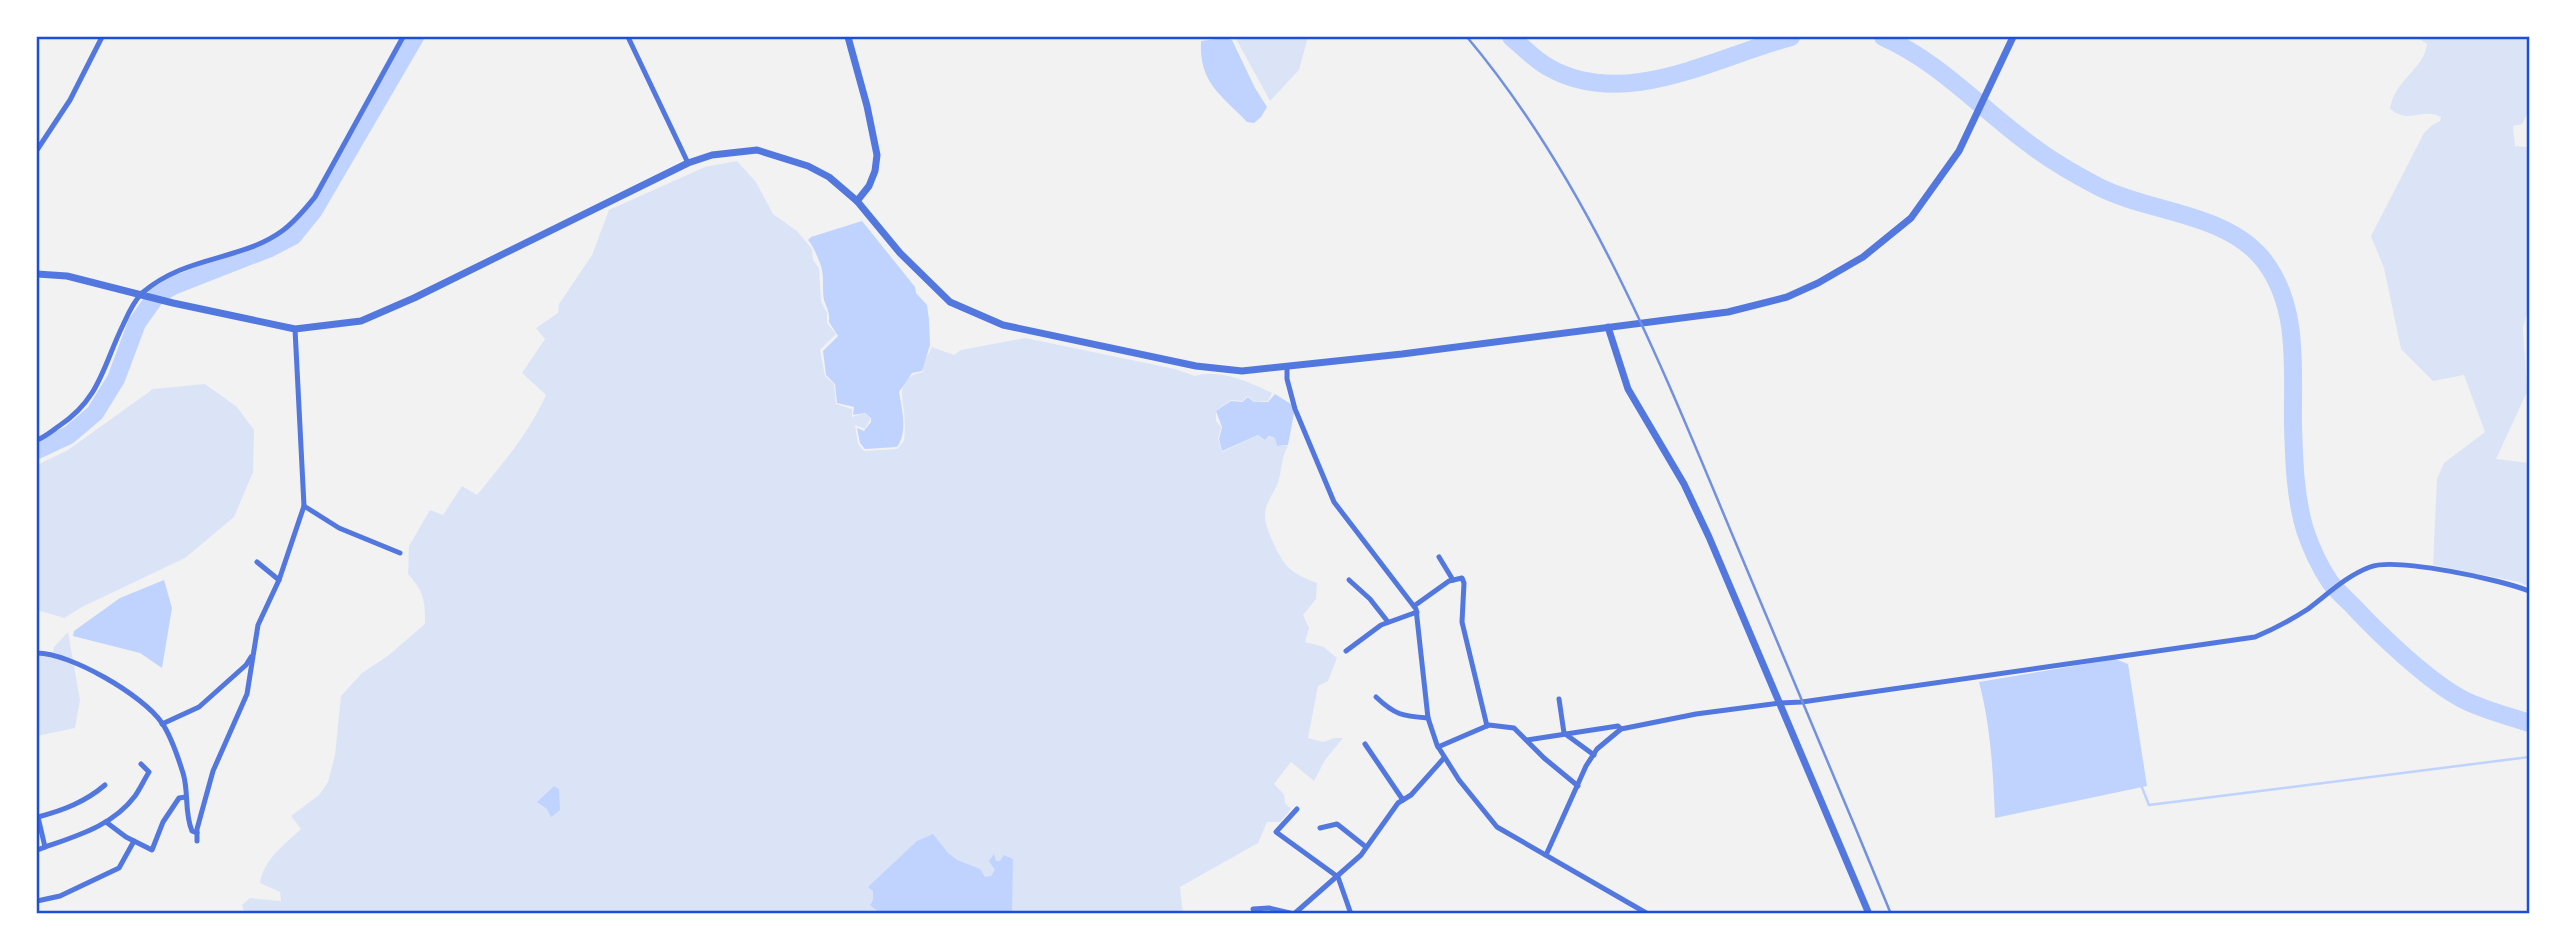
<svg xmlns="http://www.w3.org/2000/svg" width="2566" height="951" font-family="'Alegreya Sans',sans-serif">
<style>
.green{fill:#dbe4f7}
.water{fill:#bfd3fe}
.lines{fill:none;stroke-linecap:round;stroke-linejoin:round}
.stream{stroke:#bfd3fe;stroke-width:2.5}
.river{stroke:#bfd3fe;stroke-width:18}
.minor{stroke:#5277de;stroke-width:5}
.tertiary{stroke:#5277de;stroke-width:7}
.rail{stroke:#7290e2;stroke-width:2.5}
.neatline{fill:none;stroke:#1d4ed8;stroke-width:2.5}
</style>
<rect width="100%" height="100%" fill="#f2f2f2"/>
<g class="green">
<polygon points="1235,37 1308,37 1299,70 1270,101"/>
<path d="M 2417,37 L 2529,37 L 2529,110 L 2522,124 L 2513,126 L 2515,146 L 2527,147 L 2529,155 L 2529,308 L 2523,327 L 2527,392 L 2496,459 L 2529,463 L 2529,587 L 2519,582 L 2433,565 L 2437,479 L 2444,463 L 2485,432 L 2464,375 L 2433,381 L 2401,349 L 2384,268 L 2371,236 L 2424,133 L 2431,126 L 2440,121 L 2441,117 C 2423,107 2410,125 2390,109 C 2395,78 2424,70 2427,44 Z"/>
<path d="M 737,161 L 756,182 L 773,214 L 797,231 L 812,249 L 813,260 L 819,268 L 821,301 L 827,313 L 827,323 L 836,334 L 820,350 L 825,376 L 834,384 L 836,404 L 852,409 L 852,417 L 864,413 L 871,418 L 865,429 L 855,425 L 858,444 L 864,451 L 897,449 L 904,441 C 905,431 905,421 904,412 C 901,392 898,377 923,372 L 923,364 L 932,347 L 954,355 L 961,350 L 1025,338 L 1175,369 L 1195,376 C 1218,368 1252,383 1272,393 L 1268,401 L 1255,402 L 1248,396 L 1242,401 L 1231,400 L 1216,411 L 1216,421 L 1221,427 L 1218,439 L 1222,452 L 1258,435 L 1265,440 L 1269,437 L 1276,438 L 1277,446 L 1288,446 C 1281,458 1282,470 1278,483 C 1273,495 1264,504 1265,518 C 1266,530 1280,559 1288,567 C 1296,575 1307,579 1317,583 L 1316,599 L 1303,615 L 1309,628 L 1305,642 L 1324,647 L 1337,658 L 1328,681 L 1318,686 L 1308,738 L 1323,742 L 1334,738 L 1343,738 L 1325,760 L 1314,781 L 1291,762 L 1274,784 L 1284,794 L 1285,803 L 1291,809 L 1280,822 L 1267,822 L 1258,843 L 1180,887 L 1183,914 L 245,914 L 242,905 L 250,898 L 281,901 L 280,892 L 260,883 C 263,860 285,844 301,829 L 291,816 L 319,795 L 328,782 L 335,755 L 341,696 L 362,673 L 389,655 L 425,624 C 425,600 424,592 408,574 L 409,546 L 430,510 L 443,515 L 462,486 L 477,495 C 503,463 529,433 546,395 L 522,373 L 545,339 L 536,328 L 558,313 L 559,304 L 592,255 L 609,210 L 705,167 Z"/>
<polygon points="205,384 237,407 254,430 253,472 234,517 185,558 82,607 64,618 37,610 37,465 68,450 153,389"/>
<polygon points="68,632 80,700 75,728 37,736 37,654 52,658 54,647"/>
</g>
<g class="water">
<path d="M 1225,38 L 1232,40 L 1255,88 L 1267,107 L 1261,117 L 1254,123 L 1247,122 C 1222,95 1199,84 1201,41 Z"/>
<path d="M 862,221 L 915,287 L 916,293 L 927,305 L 929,320 L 930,345 L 922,371 L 912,373 L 899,392 C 902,409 908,432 897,447 L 865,449 L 860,443 L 857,428 L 864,431 L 871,422 L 871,418 L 865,413 L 853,415 L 854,407 L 837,403 L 835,384 L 826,375 L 823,351 L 838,336 L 829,322 C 830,312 827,309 824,300 C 822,290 824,280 822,270 C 821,264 813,245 808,240 L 811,237 Z"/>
<polygon points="1275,394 1291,404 1294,413 1288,445 1277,446 1275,438 1269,436 1265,440 1258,435 1222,451 1219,439 1222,427 1216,411 1231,401 1242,402 1248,397 1254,402 1268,402"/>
<polygon points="164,580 172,608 162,668 140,653 73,636 74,631 120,598"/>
<path d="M 2115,659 L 2128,664 L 2147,786 L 1995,818 C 1993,772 1991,727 1979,682 Z"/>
<polygon points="554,786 559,789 560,810 551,817 547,809 537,802"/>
<polygon points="933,834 948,853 957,860 980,869 985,877 991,876 995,870 989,861 994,854 996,861 1000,861 1004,855 1013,859 1012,914 881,914 870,905 873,900 873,891 868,887 917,841"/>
</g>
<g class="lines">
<polyline class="stream" points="2141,785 2149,805 2529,757"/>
<g class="river">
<path d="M 1511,37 C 1523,47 1535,60 1548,67 C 1624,111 1716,57 1791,37"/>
<path d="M 1883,37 C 1940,62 1982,110 2032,146 C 2053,162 2076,175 2099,187 C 2150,213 2229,213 2265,262 C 2300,309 2292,370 2293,425 C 2294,460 2295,497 2305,530 C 2311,548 2320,567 2330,582 C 2336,590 2345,598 2352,605 C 2380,635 2429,682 2464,700 C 2484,710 2508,716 2529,723"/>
<polyline points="37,450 69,435 95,413 116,379 137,323 157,295 175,285 270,248 293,236 314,210 415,37"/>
</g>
<g class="minor">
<polyline points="628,37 688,163"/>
<polyline points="37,150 70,100 102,37"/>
<polyline points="1287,366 1287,379 1295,409 1334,502 1416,609 1428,718 1437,745 1459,780 1497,827 1648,914"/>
<path d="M 37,440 C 45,437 52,431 59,426 C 100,399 103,366 123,325 C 128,314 133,302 142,293 C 186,255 241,261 282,231 C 295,222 305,209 315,197 L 403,37"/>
<polyline points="304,506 339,528 400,553"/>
<polyline points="1439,557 1453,580"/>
<polyline points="257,562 279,580"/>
<polyline points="1349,580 1370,599 1388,622"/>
<polyline points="1414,606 1449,581 1462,578 1464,583 1462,622 1487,726"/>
<polyline points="1346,651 1381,625 1417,612"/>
<path d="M 37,653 C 70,653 143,695 162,723 C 171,736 178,757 183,773 C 189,792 184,812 192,831 L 197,833"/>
<path d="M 1376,697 C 1395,715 1402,716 1428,718"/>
<polyline points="1559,699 1564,733 1594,755"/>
<polyline points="162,724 199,707 246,665 251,657"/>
<polyline points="1527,740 1618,726 1621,729"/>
<polyline points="1365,744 1403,800"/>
<polyline points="1438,747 1489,725 1514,728 1544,758 1578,786"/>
<polyline points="1297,809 1276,832 1338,877 1351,914"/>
<polyline points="106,822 126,837 152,850 163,822 179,798 186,797"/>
<polyline points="1320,828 1337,824 1366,847"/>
<polyline points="197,841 197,829 213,771 247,694 258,625 279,580 304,506 295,329"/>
<path d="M 45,847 L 38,817 C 64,810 85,802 105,785"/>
<path d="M 37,850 C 72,837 111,828 135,796 C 140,789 144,780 149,772 L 141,764"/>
<path d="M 1546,855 L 1586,766 L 1597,749 L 1621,729 L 1696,714 L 1780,703 L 1802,702 L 2255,637 C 2274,629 2291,620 2308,609 C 2328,594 2346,576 2370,567 C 2396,557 2503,580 2529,591"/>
<polyline points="37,901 60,896 119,868 134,841"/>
<polyline points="1253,909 1269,908 1294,914 1361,855 1398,803 1411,795 1444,758"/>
</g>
<g class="tertiary">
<polyline points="848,37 867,106 877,155 875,171 869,186 857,201"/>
<polyline points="37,274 67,276 173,303 295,329 361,321 414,298 688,163 712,155 757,150 808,166 829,177 857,201 900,253 950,302 1003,325 1196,366 1242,371 1402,354 1728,312 1787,297 1818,283 1863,257 1911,218 1959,151 2013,37"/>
<polyline points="1608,327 1628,389 1684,484 1709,537 1869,914"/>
</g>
<path class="rail" d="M 1467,37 C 1588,181 1660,362 1732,534 C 1785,661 1839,787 1891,914"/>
</g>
<rect width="2566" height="951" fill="none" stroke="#ffffff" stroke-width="77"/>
<rect x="38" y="38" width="2490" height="874" class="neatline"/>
</svg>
